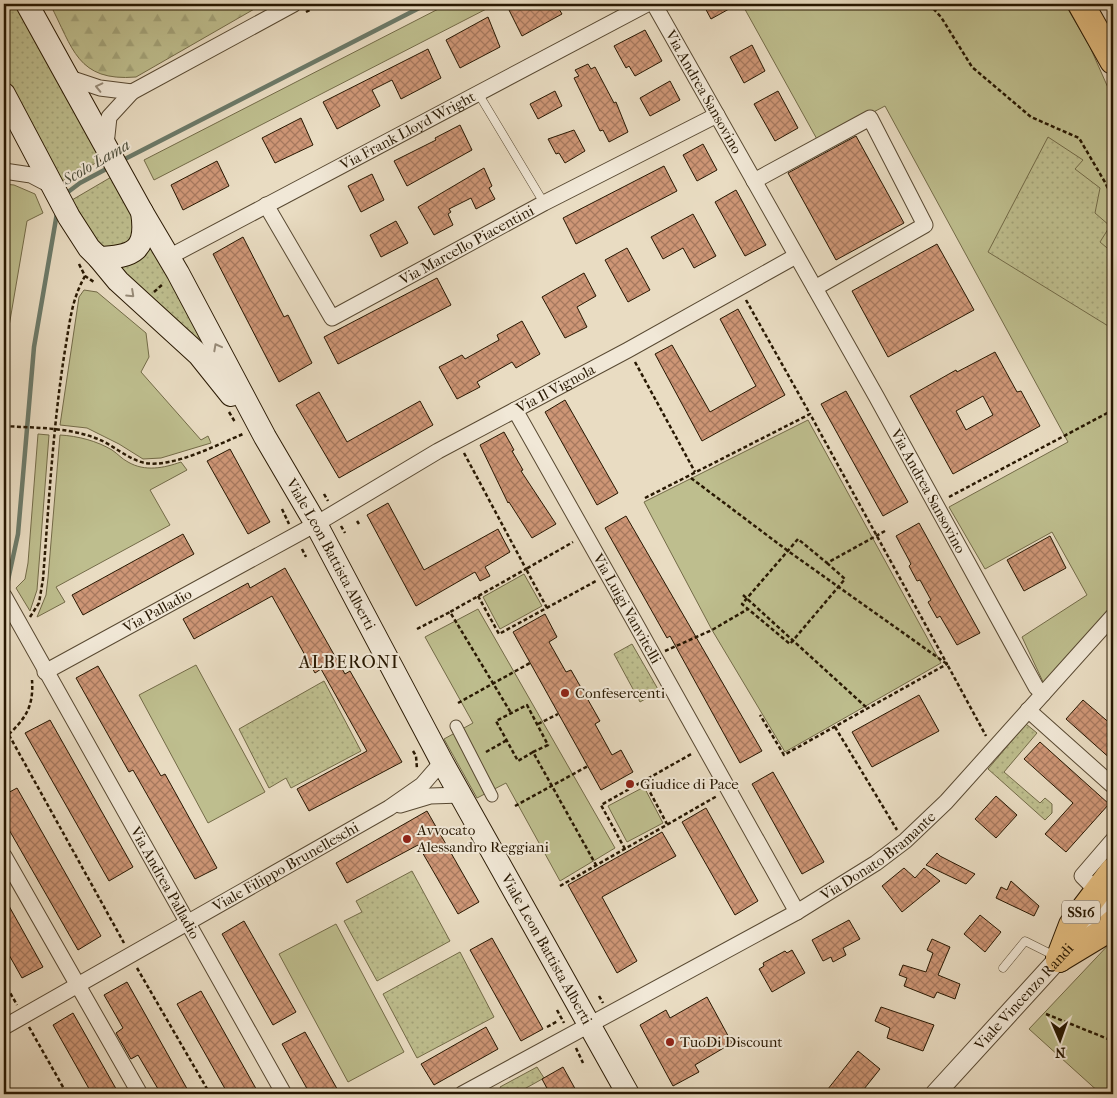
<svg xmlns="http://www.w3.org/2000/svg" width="1117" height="1098" font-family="'IM FELL French Canon',serif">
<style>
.green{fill:#bebe8e;stroke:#736b48}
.forest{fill:url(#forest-firs);stroke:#736b48}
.garden{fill:url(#garden-dots);stroke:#736b48}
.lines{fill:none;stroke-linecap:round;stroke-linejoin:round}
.stream{stroke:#6c7a69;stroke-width:4.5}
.building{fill:url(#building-cross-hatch);stroke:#281802;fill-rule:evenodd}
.service-casing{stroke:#584932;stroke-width:9}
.pedestrian-casing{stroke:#584932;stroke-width:13}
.minor-casing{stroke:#584932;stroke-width:17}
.tertiary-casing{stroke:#584932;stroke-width:21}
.secondary-casing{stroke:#281802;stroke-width:24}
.trunk-casing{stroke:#281802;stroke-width:28}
.path{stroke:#281802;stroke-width:2.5;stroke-dasharray:4 2.5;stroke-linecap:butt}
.service{stroke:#f1e8d7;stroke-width:8}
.pedestrian{stroke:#f1e8d7;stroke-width:11}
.minor{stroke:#f1e8d7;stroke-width:15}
.tertiary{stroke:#f1e8d7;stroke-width:19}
.secondary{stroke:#f1e8d7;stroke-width:22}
.trunk{stroke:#e4be81;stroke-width:26}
.oneway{stroke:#978a77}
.poi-dot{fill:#8f2418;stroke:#f1e8d7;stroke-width:2}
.labels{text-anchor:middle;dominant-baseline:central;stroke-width:4;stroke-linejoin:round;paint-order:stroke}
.shield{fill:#f1e8d7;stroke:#645642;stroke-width:1}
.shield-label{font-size:14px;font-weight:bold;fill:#281802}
.street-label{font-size:15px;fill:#281802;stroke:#f1e8d7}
.poi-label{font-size:15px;fill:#281802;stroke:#f1e8d7;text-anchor:start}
.water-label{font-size:16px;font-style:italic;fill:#50513e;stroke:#f1e8d7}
.quarter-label{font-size:18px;letter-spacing:1px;fill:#281802;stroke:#f1e8d7}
</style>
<defs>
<pattern id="forest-firs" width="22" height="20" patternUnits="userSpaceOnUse" patternTransform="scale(1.25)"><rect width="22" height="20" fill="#bebe8e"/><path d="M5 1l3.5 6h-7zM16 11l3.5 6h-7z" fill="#a3a379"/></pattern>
<pattern id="garden-dots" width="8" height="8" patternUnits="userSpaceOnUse" patternTransform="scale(1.25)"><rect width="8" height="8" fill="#bebe8e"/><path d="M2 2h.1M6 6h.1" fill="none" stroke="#a3a379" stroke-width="1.8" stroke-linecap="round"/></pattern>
<pattern id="building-cross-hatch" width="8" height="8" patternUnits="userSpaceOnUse" patternTransform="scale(1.25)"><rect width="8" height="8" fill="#ce9676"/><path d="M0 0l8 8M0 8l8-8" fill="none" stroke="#a7795f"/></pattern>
</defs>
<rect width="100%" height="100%" fill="#e9dcc2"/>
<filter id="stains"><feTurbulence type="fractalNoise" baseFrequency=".004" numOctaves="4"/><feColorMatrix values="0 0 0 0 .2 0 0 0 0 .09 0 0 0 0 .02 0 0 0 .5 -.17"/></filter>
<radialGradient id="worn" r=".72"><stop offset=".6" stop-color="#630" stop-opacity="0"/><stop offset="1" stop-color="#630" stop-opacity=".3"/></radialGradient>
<g class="green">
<polygon points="448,4 496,4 154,180 144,160"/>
<polygon points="742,4 1065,4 1090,47 1113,99 1113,606 1044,684 1022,637 1087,595 1052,532 985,569 949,507 1068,442 885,106 818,141"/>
<polygon points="4,184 14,185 35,194 43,213 27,221 6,344 4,314"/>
<polygon points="84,290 97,292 146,333 149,357 141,372 201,440 208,436 211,443 161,458 143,459 119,444 87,428 60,425 79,297"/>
<polygon points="808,420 941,663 785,752 712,630 644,502"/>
<polygon points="38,434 49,435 37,590 30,611 16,588 25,579 28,563"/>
<path d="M 60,435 C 78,436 97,441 112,450 C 118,454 122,459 128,462 C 145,472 164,468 181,462 L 187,470 L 150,490 L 170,525 L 56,587 L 65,602 L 37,617 L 46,595 L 48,578 Z"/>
<polygon points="524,574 542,606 500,629 483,597"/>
<polygon points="478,609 615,848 560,881 506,783 477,798 444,739 473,723 425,637"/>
<polygon points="196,665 265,792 208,823 139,695"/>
<polygon points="644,787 663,823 627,842 608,806"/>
<polygon points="336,924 404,1052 348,1082 279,954"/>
<polygon points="1113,940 1113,1094 1101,1094 1029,1029"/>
</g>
<path class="forest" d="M 50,4 L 263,4 L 136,77 C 77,82 73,48 50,4 Z"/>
<g class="garden">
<polygon points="4,4 17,5 103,159 61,182 4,77"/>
<polygon points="1048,137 1083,160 1075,169 1100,188 1095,213 1110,226 1100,242 1113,253 1113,329 988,252"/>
<polygon points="113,176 137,220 128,247 102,249 72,200"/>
<path d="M 150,244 L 207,348 L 112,269 C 131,267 139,259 150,244 Z"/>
<polygon points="632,644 659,691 640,702 614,654"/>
<polygon points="324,681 361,751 291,788 286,778 269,788 239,729"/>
<polygon points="1026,724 1037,733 1004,772 1040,803 1045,798 1052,804 1052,813 1045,820 988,769"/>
<polygon points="412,871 450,941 377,981 344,921 362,912 356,901"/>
<polygon points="460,952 494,1017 417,1058 383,994"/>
<polygon points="537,1067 544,1078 519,1092 503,1093 500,1087"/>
</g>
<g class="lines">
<g class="stream">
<polyline points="121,161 427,4"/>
<polyline points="64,195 80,183 110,167"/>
<polyline points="5,594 18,534 34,347 57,213"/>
</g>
</g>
<g class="building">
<polygon points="515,4 556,4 562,14 522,36 508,8"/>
<polygon points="703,4 738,4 711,19"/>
<polygon points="488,17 500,47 460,68 446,40"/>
<polygon points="645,30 662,61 635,76 629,66 626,68 614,46"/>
<polygon points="752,45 765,71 744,83 730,57"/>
<polygon points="428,49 441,78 401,99 392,80 372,90 380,106 337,129 323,102"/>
<polygon points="588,64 591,69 595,67 614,103 616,102 628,132 609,142 603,130 600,131 574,78 579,76 575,70"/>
<polygon points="670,81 680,100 650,116 640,98"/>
<polygon points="555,91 562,106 538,119 530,104"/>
<polygon points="778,91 798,128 775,141 754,104"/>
<polygon points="301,118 313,145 275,163 262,138"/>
<polygon points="460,125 472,150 407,186 394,161 436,140 435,138"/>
<polygon points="574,130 585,151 565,163 559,153 556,154 548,139"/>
<polygon points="856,136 904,223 836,260 788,173"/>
<polygon points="703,144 717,170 697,181 683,155"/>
<polygon points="217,161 229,186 183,210 171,185"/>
<polygon points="664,166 677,191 576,244 563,218"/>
<polygon points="484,168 492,186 489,188 495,199 476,209 471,198 449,209 451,212 448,214 453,225 434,235 418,207"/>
<polygon points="372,174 384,200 361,212 348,186"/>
<polygon points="736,190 766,245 745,256 715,202"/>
<polygon points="693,214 716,256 694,268 683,248 663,259 651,237"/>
<polygon points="396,221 408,243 381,257 370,235"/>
<polygon points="243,237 284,317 288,315 312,363 279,382 213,254"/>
<polygon points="937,244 974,310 888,357 852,291"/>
<polygon points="627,248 650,290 628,302 605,260"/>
<polygon points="584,273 596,296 577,307 587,327 565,338 542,297"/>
<polygon points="437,278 451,305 338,364 324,337"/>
<polygon points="738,309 785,395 702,441 655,354 672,345 710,412 756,386 720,319"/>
<polygon points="522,321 540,354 516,368 512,362 477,382 480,387 457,399 439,367 462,355 465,359 499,340 497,335"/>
<path d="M 995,352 L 1017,392 L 1021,391 L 1040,426 L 953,474 L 910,396 L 956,370 L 957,372 ZM 983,396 L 993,415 L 966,430 L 956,411 Z"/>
<polygon points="846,391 908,502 883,516 821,404"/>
<polygon points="319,392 347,442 420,401 433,425 339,478 296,405"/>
<polygon points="565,400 618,493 597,505 545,412"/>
<polygon points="504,432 514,450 512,451 523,470 521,471 556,524 532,538 509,502 508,503 480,445"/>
<polygon points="230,449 270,522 248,534 207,461"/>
<polygon points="388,503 424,570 498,529 510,552 485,567 490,576 480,581 475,572 416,606 367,515"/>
<polygon points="626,516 762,751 740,763 670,636 667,638 605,528"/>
<polygon points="919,523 980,633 957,645 940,616 937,618 928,602 931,600 920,580 917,581 909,566 911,564 896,536"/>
<polygon points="183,534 194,554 83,615 72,595"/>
<polygon points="1050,536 1066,568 1024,591 1007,560"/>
<polygon points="285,568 345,674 350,671 402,762 309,811 297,789 367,751 321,669 315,673 272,596 194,639 183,619 248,583 250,588"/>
<polygon points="545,614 557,637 549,642 566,672 571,670 600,721 595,724 612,755 621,750 633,772 601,790 513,632"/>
<polygon points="98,666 161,776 165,774 217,868 195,879 133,770 129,772 76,678"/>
<polygon points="919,695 939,731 872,767 852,732"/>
<polygon points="1083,700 1113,726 1113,761 1066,719"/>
<polygon points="50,720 133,867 109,881 25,733"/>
<polygon points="1040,742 1109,804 1066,852 1045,834 1073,803 1024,759"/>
<polygon points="773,772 824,862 802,874 752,784"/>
<polygon points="17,788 101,936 78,950 4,821 4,795"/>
<polygon points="996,796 1017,815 996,838 975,819"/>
<polygon points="706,808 758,901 735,915 682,822"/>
<polygon points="427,811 479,902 458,914 418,845 347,883 336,863"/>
<polygon points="662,832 676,856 602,897 637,961 617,973 568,885"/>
<polygon points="937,853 940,856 975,874 966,884 926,865"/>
<polygon points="904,868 915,878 924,868 940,881 902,912 882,886"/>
<polygon points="1011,881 1039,906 1034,916 996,898 1001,887 1007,890"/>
<polygon points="4,897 43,967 22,978 4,946"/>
<polygon points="980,915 1001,932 985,952 964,934"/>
<polygon points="849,920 860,939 843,948 846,955 833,962 831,957 823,961 812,940"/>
<polygon points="244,921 296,1012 273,1025 222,934"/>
<polygon points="492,938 543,1029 521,1041 470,950"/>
<polygon points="932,939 950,947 938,975 960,984 955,999 937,992 934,998 904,986 907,978 899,975 903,965 926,972 933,953 927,950"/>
<polygon points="792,950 805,973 772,992 759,969 764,966 763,963 785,951 787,953"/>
<polygon points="127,982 190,1094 161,1094 138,1055 131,1059 116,1033 123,1028 104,995"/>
<polygon points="201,991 259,1094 228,1094 177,1004"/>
<polygon points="707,997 732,1043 695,1065 699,1072 673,1086 640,1025 666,1010 670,1018"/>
<polygon points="881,1007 934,1025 923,1051 887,1038 890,1028 875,1021"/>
<polygon points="73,1013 119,1094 92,1094 53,1025"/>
<polygon points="486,1027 498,1049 434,1085 421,1064"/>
<polygon points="305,1032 340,1094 310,1094 282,1044"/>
<polygon points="858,1051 880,1069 860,1094 824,1094"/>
<polygon points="563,1067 578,1094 550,1094 542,1079"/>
</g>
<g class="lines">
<defs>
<g id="service">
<polyline points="478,93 544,203"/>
<polyline points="1003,968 1025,941 1057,957"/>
</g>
<polyline id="pedestrian" points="456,726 492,796"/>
<g id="minor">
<path id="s1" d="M 654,4 L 876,396 L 1036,687 L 1043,694"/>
<polyline points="67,77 100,88 132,92"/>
<polyline points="106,145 109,117 132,92 294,4"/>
<polyline points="4,171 31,175 52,186"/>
<polyline points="754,181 870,118 925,225 815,288"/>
<path id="s2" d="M 266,205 L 332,318 L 544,203 L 717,115"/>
<path id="s3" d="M 169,257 L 647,4"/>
<path id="s4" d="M 515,410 C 610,577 703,744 797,912"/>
<path id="s5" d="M 4,596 L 284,1094"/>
<path id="s6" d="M 45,672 L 316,524 L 438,451 L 628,350 L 796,256"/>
<polyline points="1028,710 1113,786"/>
<polyline points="400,805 430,796 462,795"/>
<polyline points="4,856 140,1094"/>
<polyline points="1096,890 1082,876 1113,840"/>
<path id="s7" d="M 4,1027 L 389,808 L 422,785 L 442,762"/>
<path id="s8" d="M 462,1094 L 797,912 L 876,863 L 905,841 L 946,802 L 1113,616"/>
</g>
<g id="tertiary">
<path id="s9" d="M 935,1094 L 1113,899"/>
</g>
<g id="secondary">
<path d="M 4,94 L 69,217 L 89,248 L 99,258 C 134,257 148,250 142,212 L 27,4"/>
<path id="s10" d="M 142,212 L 178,273 L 265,437 L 316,524 L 442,762 L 628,1094"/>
<polyline points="99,258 118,281 199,355 231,395"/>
</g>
<g id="trunk">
<polyline points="1081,4 1113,61"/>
<polyline points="1059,959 1072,925 1113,871"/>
<polyline points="1059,959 1102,933 1113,923"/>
</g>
</defs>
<use href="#service" class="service-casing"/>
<use href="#pedestrian" class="pedestrian-casing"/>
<use href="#minor" class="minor-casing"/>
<use href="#tertiary" class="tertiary-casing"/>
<use href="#secondary" class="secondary-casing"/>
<use href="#trunk" class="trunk-casing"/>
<g class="path">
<polyline points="929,4 941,17 972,67 1031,117 1079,138 1106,184 1113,202"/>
<polyline points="306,12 321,4"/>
<polyline points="79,264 85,276 94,282"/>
<polyline points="154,292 163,284"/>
<polyline points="746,300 810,414"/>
<polyline points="635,362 695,472"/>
<polyline points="229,412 235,422"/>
<path d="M 4,426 C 35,428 68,427 98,439 C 113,445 129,460 145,463 C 172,468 217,445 243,434"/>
<polyline points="464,453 526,569 450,612 511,713"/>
<polyline points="691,478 788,551 947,664 986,736"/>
<polyline points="324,494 328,501"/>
<polyline points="949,497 1113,410"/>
<polyline points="645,498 810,414 947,664 784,755 760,715"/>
<polyline points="282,509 289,524"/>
<polyline points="357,521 359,524"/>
<polyline points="341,526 345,533"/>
<polyline points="302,549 306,557"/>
<polyline points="827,563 845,579 790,644 742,604 798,539 827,563 885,531"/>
<polyline points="743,595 867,708"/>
<polyline points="478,596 499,634 596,581"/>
<polyline points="547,608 526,569 573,542"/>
<path d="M 30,617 L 39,603 L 43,579 C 49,502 53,425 65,350 C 70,322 71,301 85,276"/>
<polyline points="417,629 450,612"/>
<polyline points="665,651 712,630 748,609"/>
<polyline points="458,703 530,663"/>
<polyline points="538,724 558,714"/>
<polyline points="835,727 897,830"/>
<polyline points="9,735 124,943"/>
<path d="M 4,739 C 24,720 34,709 32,680"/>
<polyline points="413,751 416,756 417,769"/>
<polyline points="486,752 507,740"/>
<polyline points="533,752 518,761 496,721 527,705 548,745 533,752 596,865"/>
<polyline points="644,781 667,824"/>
<polyline points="515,806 588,766"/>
<polyline points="625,849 601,805 693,753"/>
<polyline points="560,886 717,796"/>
<polyline points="137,968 210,1094"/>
<polyline points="4,982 17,1005"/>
<polyline points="599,996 603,1003"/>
<polyline points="557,1010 564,1023"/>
<polyline points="1046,1014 1113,1041"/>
<polyline points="29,1027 67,1094"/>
<polyline points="547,1027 558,1021"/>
<polyline points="576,1048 583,1063"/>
</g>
<use href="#service" class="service"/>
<use href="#pedestrian" class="pedestrian"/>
<use href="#minor" class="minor"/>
<use href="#tertiary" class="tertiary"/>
<use href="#secondary" class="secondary"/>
<use href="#trunk" class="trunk"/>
</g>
<defs><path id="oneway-chevron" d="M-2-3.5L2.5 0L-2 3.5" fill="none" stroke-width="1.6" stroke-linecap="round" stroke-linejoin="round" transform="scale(1.25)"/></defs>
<g class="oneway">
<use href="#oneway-chevron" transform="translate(99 87) rotate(-167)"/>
<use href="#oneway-chevron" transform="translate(131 294) rotate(43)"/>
<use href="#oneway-chevron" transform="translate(217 347) rotate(-118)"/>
</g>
<g class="poi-dot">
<circle cx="565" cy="693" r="5"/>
<circle cx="630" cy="784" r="5"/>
<circle cx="407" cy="839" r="5"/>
<circle cx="670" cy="1042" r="5"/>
</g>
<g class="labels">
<rect class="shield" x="1062" y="900.5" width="38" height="23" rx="4"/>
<g class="shield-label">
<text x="1081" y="912">SS16</text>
</g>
<g class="street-label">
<text stroke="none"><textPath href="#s1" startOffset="101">Via Andrea Sansovino</textPath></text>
<text stroke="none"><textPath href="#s3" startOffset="270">Via Frank Lloyd Wright</textPath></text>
<text stroke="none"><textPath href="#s2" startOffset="284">Via Marcello Piacentini</textPath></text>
<text stroke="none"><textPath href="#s6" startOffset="584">Via Il Vignola</textPath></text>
<text stroke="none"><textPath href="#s1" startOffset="559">Via Andrea Sansovino</textPath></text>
<text stroke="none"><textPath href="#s10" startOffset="391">Viale Leon Battista Alberti</textPath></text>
<text stroke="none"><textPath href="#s4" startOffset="228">Via Luigi Vanvitelli</textPath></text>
<text stroke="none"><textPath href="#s6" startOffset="128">Via Palladio</textPath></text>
<text stroke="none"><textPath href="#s8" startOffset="480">Via Donato Bramante</textPath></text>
<text stroke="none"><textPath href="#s7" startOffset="324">Viale Filippo Brunelleschi</textPath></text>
<text stroke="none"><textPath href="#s5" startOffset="329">Via Andrea Palladio</textPath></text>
<text stroke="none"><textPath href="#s10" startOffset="841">Viale Leon Battista Alberti</textPath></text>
<text stroke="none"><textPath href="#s9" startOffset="132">Viale Vincenzo Randi</textPath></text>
</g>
<g class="poi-label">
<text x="575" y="693">Confesercenti</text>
<text x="640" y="784">Giudice di Pace</text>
<text x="417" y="830">Avvocato<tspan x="417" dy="17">Alessandro Reggiani</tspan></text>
<text x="680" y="1042">TuoDi Discount</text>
</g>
<g class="water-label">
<text transform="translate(96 162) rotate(-30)">Scolo Lama</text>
</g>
<g class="quarter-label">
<text x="349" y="662">ALBERONI</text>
</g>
</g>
<rect width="1117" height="1098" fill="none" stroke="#e9dcc2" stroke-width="20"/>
<rect x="5" y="5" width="1107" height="1088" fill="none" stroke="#281802" stroke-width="2.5"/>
<rect x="10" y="10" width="1097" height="1078" fill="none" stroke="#281802"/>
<g transform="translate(1060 1040) rotate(178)" stroke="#f1e8d7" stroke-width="4" paint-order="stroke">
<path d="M0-4L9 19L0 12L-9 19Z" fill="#281802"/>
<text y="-8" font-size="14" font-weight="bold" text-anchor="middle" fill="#281802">N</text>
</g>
<rect width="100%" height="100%" filter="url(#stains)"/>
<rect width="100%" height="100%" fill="url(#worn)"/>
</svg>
